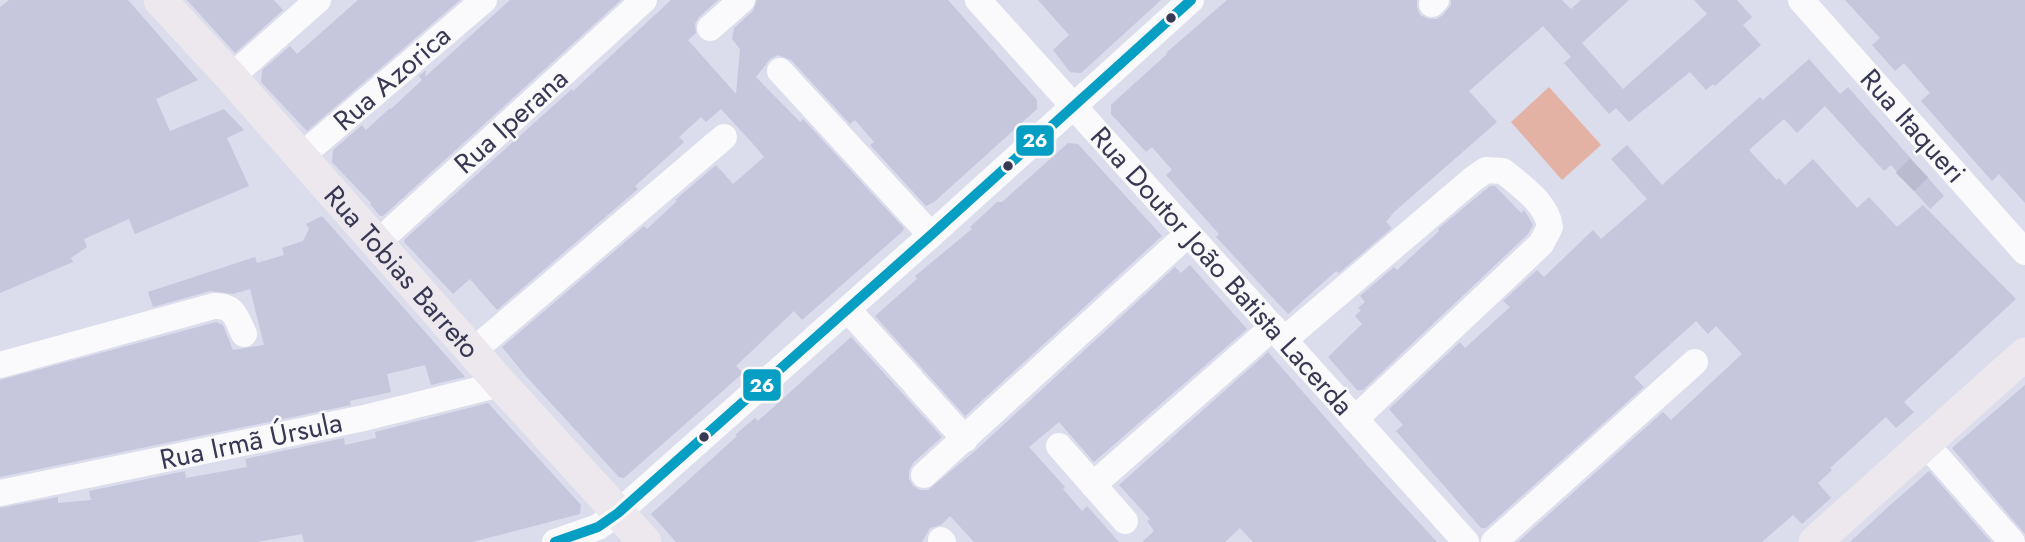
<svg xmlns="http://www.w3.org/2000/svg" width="2025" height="542" font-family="Jost,sans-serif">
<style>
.green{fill:#e4b2a4}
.building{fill:#c6c6dd}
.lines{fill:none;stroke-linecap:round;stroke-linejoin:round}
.minor-tunnel{stroke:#babbce;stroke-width:26;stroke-dasharray:26 13;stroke-linecap:butt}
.minor{stroke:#fafafc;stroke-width:26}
.major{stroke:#ede8ed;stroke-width:33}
.bus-1-casing{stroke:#f9f9f9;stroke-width:16}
.bus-1{stroke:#069ec2;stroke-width:10}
.bus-dot{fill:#383855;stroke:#f9f9f9;stroke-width:2.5}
.labels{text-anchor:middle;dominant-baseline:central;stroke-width:5;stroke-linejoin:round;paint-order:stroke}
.street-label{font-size:28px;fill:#383855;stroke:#f9f9f9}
.line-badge{stroke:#f9f9f9;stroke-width:2.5}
.badge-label{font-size:19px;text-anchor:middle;font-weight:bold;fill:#fff}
</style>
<rect width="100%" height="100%" fill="#dbdcec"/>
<polygon class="green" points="1549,87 1601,145 1562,180 1511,122"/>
<g class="building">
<polygon points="9,0 128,0 198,80 156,99 170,131 224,109 244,130 227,138 249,186 135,234 129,219 84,239 87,247 71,258 73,262 0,293 0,7"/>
<polygon points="187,0 274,0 283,10 235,53"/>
<polygon points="358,0 460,0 307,131 261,82 262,70 290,46 297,54"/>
<polygon points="510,0 621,0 383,216 380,216 370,204 371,203 332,162 333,150 362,125 366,130 390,108 391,109 422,80 419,76 426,70 425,77"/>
<polygon points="671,0 718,0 699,17 695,24 696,33 688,40 736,94 740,49 732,39 734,28 753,11 757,0 948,0 1037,100 1037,109 934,202 926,206 870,145 874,142 855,120 850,124 791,60 778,55 770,59 756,77 800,122 803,119 904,228 903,231 802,320 794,311 736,366 743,373 624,478 619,477 524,374 502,347 644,226 647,229 677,201 675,200 716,165 733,184 764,157 754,145 721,109 706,122 701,117 679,137 684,142 635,186 638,189 497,310 470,279 453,294 404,242 405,239 572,89 573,91"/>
<polygon points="1038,0 1161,0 1081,73 1070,72 1053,50 1069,35"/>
<polygon points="1227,0 1417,0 1417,7 1420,15 1429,19 1437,19 1443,15 1451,5 1451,0 1562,0 1571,9 1581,0 1629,0 1582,43 1623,89 1707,14 1694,0 1737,0 1752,17 1743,25 1761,45 1715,86 1713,84 1706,90 1690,72 1629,122 1616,108 1609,114 1564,63 1571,57 1543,26 1469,91 1497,122 1394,212 1386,222 1392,228 1339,273 1336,271 1288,314 1216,237 1219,234 1166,175 1172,170 1152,147 1146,152 1111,114 1111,105 1114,102 1167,54 1166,53"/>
<polygon points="1845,0 2025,0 2025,203 1999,174 1992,181 1921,101 1930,93 1904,63 1895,71 1872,45 1880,38"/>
<polygon points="1809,59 1840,94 1848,87 1944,196 1930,209 1891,165 1884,171 1825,106 1797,133 1784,119 1749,150 1777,180 1779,178 1785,185 1813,159 1857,208 1869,197 1897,227 1923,205 2016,299 1904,402 1914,412 1896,428 1886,417 1830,468 1832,470 1818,483 1831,498 1802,524 1793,515 1762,542 1518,542 1663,412 1671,420 1742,354 1716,326 1708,334 1696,321 1634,377 1644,387 1486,528 1481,528 1396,431 1403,425 1389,409 1460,342 1465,348 1510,307 1503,301 1537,270 1544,277 1593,230 1601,239 1647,199 1611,159 1627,145 1662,185 1760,97 1763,100"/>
<polygon points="1068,143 1078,144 1162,236 965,416 875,316 917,279 915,276 972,229 970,227 997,202 1002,202"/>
<polygon points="1490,186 1495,186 1521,213 1524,210 1526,213 1533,225 1528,234 1363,390 1357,390 1328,357 1362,324 1355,316 1361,310 1358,308 1365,302 1360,296 1394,267 1397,270 1439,231 1438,229"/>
<polygon points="322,216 465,377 431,385 425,365 387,374 391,392 350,401 351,405 0,477 0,380 216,322 223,325 233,350 264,345 250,289 233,294 210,291 153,307 148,292 255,257 257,263 284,255 282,248 303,241 309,229 306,224"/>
<polygon points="1190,265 1247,329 1094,462 1059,422 1029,447 1065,487 1063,489 1082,511 1087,506 1119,542 974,542 950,516 941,525 930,528 922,542 676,542 651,514 737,436 735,435 755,418 758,421 851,337 942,437 913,463 909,471 909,479 913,486 920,490 928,490 975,451 1175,267 1181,273"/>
<polygon points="1268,352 1371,470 1437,542 1253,542 1240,528 1225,542 1142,542 1154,531 1147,521 1150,519 1119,485"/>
<polygon points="2025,385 2025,534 1952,448"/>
<polygon points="488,403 581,505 580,514 472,542 304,542 302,534 257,542 0,542 0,508 58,497 58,503 91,500 89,491 185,471 186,478 247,467 245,459 344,438 345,445 376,438 375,432"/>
<polygon points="1929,471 1991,542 1850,542 1887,508"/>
</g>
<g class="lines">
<polyline class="minor-tunnel" points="1905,182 1919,168"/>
<g class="minor">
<polyline points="978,0 1466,542"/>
<polyline points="1801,0 2025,252"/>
<polyline points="1432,4 1436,0"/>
<polyline points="710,28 742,0"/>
<polyline points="780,71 931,235"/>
<polyline points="231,77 318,0"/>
<polyline points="300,157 484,0"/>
<polyline points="377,243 644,0"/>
<polyline points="848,310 911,379"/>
<path d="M 1285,339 L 1473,179 L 1486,170 L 1503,171 C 1521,186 1547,203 1550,227 L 1541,244 L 1355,419"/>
<polyline points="473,351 724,137"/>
<path d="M 0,365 L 214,306 C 235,305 236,318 244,334"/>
<polyline points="916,385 965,439"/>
<polyline points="1925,443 2012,542"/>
<polyline points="1059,446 1125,521"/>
<polyline points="924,475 1188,234"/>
<polyline points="1093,485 1273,327"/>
<polyline points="0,493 364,418 501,384"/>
<polyline points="941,540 943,542"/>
<polyline points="555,542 598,527 618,513 931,235 1191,0"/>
<polyline points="1494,542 1695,362"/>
</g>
<g class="major">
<path id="s1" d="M 160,0 L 231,77 L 501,384 L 645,542"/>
<polyline points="1815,542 2025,354"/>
</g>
<defs>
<polyline id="bus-1" points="555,542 598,527 618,513 931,235 1191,0"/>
</defs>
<use href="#bus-1" class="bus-1-casing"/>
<use href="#bus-1" class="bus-1"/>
</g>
<g class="bus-dot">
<circle cx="1171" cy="18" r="6"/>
<circle cx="1008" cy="166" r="6"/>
<circle cx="704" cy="437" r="6"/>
</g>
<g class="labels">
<g class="street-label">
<text transform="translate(392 78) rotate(-41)">Rua Azorica</text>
<text transform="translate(511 121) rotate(-42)">Rua Iperana</text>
<text transform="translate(1913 126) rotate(48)">Rua Itaqueri</text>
<text stroke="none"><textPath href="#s1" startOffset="364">Rua Tobias Barreto</textPath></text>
<text transform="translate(1222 271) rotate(48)">Rua Doutor João Batista Lacerda</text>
<text transform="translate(251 441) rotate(-12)">Rua Irmã Úrsula</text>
</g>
</g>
<g class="line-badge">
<rect x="1015" y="124" width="40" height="33" rx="7" fill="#069ec2"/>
<rect x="742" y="368" width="40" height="34" rx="7" fill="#069ec2"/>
</g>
<g class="badge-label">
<text x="1035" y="147">26</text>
<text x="762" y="392">26</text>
</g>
</svg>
